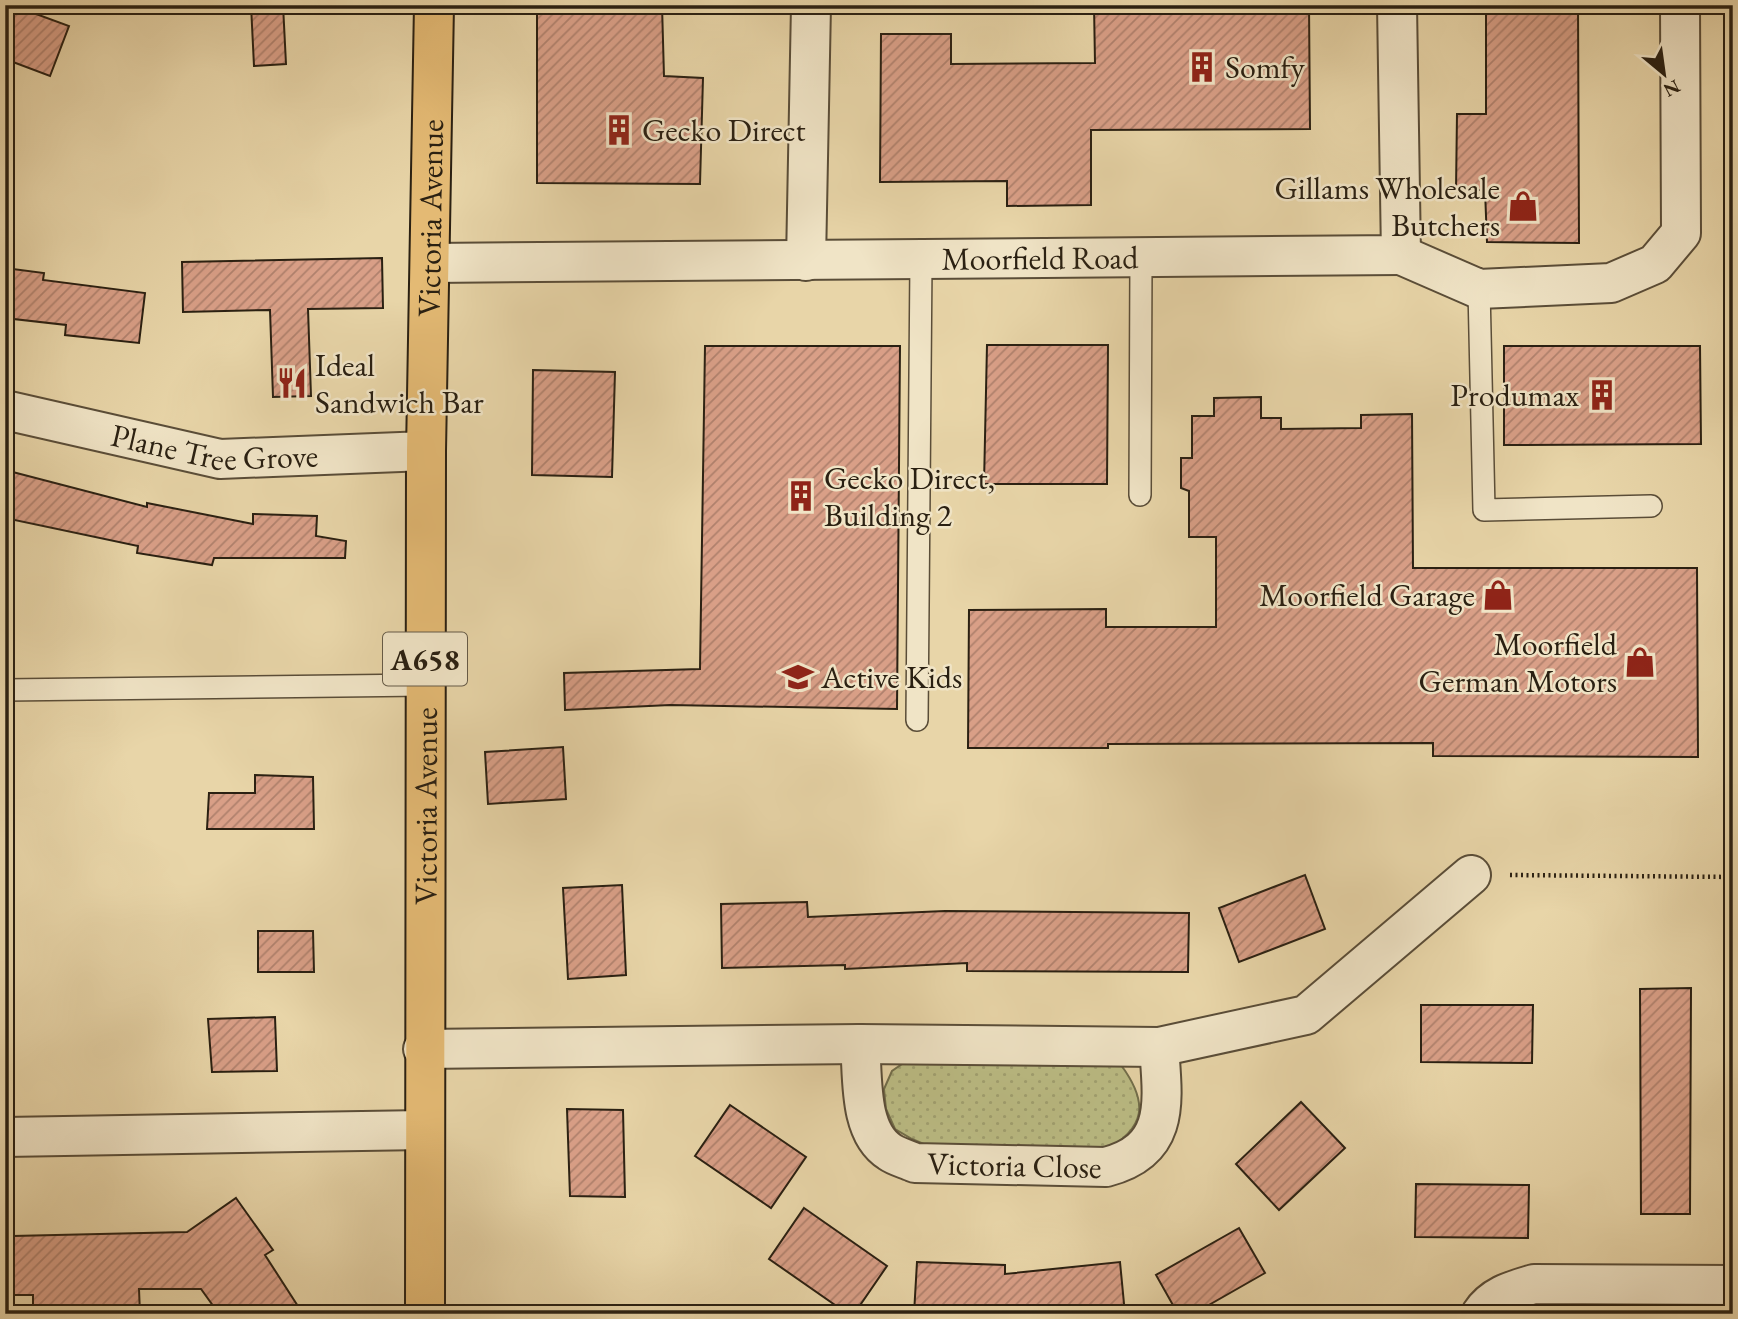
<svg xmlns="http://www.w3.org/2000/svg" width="1738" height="1319" font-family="'EB Garamond',serif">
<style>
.grass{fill:url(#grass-dots);stroke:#726e4b;stroke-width:2}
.garden{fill:#bbbc84;stroke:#726e4b;stroke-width:2}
.building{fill:url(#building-hatch);stroke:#2a2012;stroke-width:2}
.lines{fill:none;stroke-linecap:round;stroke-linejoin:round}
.lane-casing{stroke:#5a4d38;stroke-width:24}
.street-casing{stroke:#5a4d38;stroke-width:42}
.highway-casing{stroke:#2a2012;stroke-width:42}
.path{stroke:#2a2012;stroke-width:4.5;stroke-dasharray:2 3.5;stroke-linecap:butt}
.lane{stroke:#f0e4c6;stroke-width:21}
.street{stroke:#f0e4c6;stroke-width:38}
.highway{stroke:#e4ba74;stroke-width:38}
.labels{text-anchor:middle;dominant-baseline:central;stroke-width:5;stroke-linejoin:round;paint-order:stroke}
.shield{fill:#f0e4c6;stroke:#655b48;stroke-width:2}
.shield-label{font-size:30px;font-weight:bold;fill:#2a2012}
.poi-label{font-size:32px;fill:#2a2012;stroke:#f0e4c6;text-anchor:start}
.street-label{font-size:32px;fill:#2a2012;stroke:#f0e4c6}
</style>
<defs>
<pattern id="grass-dots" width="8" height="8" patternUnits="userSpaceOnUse" patternTransform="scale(1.75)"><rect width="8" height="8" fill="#bbbc84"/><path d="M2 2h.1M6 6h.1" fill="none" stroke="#a1a171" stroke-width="1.8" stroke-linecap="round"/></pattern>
<pattern id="building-hatch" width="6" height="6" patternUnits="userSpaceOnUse" patternTransform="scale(1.75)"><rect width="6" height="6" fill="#d99f87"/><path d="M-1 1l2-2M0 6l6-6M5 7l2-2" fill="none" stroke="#b0816d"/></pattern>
</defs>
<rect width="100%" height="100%" fill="#e8d5a8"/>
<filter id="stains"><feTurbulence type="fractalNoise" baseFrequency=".00286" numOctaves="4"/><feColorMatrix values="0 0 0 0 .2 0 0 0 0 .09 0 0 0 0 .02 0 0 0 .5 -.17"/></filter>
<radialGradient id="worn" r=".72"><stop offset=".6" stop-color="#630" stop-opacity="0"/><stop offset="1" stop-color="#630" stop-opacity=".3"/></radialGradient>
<path class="grass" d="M 908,1060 L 1121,1065 C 1149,1103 1146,1128 1104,1151 L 926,1145 L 912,1139 L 895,1129 L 886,1109 L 884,1089 L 892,1071 Z"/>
<polygon class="garden" points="1733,419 1733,822 1731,822"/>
<g class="building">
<polygon points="251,5 283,5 286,64 254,66"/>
<polygon points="537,5 662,5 664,76 703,78 700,184 537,183"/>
<polygon points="1094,5 1309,5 1310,129 1091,130 1091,205 1007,206 1007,181 880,182 881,34 951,34 951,64 1095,63"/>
<polygon points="1486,5 1578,5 1579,243 1487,242 1485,190 1456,190 1457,114 1486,114"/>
<polygon points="17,7 69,26 50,76 5,59 5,36"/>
<polygon points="382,258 383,308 308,309 311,396 273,397 270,310 183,312 182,262"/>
<polygon points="5,268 44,273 43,280 145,293 139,343 65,335 66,325 5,318"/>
<polygon points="987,345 1108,345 1107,484 984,484"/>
<polygon points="705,346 900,346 897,709 670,705 565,710 564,673 700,669"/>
<polygon points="1504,346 1700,346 1701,444 1504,445"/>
<polygon points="533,370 615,372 612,477 532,475"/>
<polygon points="1261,397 1261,418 1281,418 1281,429 1361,428 1361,415 1412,414 1413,568 1697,568 1698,757 1433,756 1433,743 1108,744 1108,748 968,748 969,610 1106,609 1106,627 1216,627 1216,537 1189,537 1189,491 1181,488 1181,458 1192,458 1192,416 1214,416 1214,398"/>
<polygon points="5,470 147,507 147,503 253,524 253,514 317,516 316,536 346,541 345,558 214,558 212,565 137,553 138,546 5,518"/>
<polygon points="563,747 566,799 488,804 485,752"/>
<polygon points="255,775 313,777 314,829 207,829 209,793 255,793"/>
<polygon points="1305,875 1325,929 1239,962 1219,908"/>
<polygon points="622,885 626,975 568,979 563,888"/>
<polygon points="807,902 808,917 945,911 1189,913 1188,972 967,971 967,963 845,969 845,965 722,968 721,904"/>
<polygon points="258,931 313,931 314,972 258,972"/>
<polygon points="1691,988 1690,1214 1641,1214 1640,989"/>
<polygon points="1421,1005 1533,1005 1532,1063 1421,1062"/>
<polygon points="275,1017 277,1071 212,1072 208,1019"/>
<polygon points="1301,1102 1345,1148 1279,1210 1236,1164"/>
<polygon points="730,1105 806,1157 771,1208 695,1156"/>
<polygon points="567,1109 623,1110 625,1197 570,1196"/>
<polygon points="1416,1184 1529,1185 1528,1238 1415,1237"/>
<polygon points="236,1198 273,1250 265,1255 303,1314 219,1314 201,1289 139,1289 140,1314 33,1314 33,1295 14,1295 13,1236 187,1232"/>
<polygon points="804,1208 887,1266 854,1314 848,1314 769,1259"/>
<polygon points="1239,1228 1265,1273 1193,1314 1178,1314 1156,1275"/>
<polygon points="917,1262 1005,1265 1005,1274 1120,1262 1125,1314 914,1314"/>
</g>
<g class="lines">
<defs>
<g id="lane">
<polyline points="1479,289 1484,510 1651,506"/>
<polyline points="1140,495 1141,259"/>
<polyline points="5,690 425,685"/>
<polyline points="917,720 921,261"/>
</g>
<g id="street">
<polyline points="1401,255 1479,289 1611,283 1655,264 1681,233 1680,5"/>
<polyline points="806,261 811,5"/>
<path id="s1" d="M 431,263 L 1401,255 L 1397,5"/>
<path id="s2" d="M 5,410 L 220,459 L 426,451"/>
<path id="s3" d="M 860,1044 C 863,1076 858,1132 890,1152 C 897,1157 907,1159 915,1163 L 1106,1167 C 1171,1150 1163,1102 1159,1047"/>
<polyline points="423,1049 860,1044 1159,1047 1306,1015 1471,875"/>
<polyline points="5,1137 424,1130"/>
<path d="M 1481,1314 C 1493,1295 1514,1290 1534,1284 L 1733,1285"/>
</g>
<g id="highway">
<path id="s4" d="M 425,1314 L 426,451 L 434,5"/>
</g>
</defs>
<use href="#lane" class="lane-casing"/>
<use href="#street" class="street-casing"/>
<use href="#highway" class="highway-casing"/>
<polyline class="path" points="1510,875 1733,877"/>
<use href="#lane" class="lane"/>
<use href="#street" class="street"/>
<use href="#highway" class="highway"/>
</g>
<defs>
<symbol id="building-bare" viewBox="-9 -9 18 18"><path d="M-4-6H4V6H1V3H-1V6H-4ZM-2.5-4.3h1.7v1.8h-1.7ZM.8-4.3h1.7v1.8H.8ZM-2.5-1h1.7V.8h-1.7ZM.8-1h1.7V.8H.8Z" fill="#8f2418" stroke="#f0e4c6" stroke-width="2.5" paint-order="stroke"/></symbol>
<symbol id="shop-bare" viewBox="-9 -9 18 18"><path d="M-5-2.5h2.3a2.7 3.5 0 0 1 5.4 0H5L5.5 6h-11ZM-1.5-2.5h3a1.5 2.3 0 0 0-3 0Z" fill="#8f2418" stroke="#f0e4c6" stroke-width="2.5" paint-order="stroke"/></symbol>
<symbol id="restaurant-bare" viewBox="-9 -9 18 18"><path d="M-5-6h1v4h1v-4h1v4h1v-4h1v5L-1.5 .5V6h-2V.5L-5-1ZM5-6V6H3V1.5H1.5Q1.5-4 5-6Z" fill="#8f2418" stroke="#f0e4c6" stroke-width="2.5" paint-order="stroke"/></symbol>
<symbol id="school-bare" viewBox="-9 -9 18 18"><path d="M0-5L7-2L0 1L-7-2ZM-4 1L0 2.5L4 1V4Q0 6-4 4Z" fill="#8f2418" stroke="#f0e4c6" stroke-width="2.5" paint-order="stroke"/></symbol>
</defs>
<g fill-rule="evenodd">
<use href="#building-bare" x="1180" y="45" width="44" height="44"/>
<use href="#building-bare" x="597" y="108" width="44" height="44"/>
<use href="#shop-bare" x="1501" y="184" width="44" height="44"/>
<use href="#restaurant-bare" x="270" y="361" width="44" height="44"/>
<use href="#building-bare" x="1580" y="373" width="44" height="44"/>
<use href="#building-bare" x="779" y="474" width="44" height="44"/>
<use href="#shop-bare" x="1476" y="573" width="44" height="44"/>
<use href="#shop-bare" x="1618" y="640" width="44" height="44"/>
<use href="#school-bare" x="776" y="655" width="44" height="44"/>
</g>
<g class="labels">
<rect class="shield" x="383" y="632.5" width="84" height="53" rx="5"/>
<g class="shield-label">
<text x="425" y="659">A658</text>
</g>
<g class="poi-label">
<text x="1225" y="67">Somfy</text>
<text x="642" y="130">Gecko Direct</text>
<text x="1500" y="188" text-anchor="end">Gillams Wholesale<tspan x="1500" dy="37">Butchers</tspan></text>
<text x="315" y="365">Ideal<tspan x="315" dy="37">Sandwich Bar</tspan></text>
<text x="1579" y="395" text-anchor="end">Produmax</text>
<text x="824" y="478">Gecko Direct,<tspan x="824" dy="37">Building 2</tspan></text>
<text x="1475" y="595" text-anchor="end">Moorfield Garage</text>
<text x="1617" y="644" text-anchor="end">Moorfield<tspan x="1617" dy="37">German Motors</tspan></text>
<text x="821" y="677">Active Kids</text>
</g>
<g class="street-label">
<text stroke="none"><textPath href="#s4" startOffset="1096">Victoria Avenue</textPath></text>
<text stroke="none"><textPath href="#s1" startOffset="609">Moorfield Road</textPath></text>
<text stroke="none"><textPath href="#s2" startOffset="214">Plane Tree Grove</textPath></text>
<text stroke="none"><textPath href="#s4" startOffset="508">Victoria Avenue</textPath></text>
<text stroke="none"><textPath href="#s3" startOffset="243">Victoria Close</textPath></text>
</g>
</g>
<rect width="1738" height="1319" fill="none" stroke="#e8d5a8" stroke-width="28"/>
<rect x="7" y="7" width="1724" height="1305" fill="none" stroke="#2a2012" stroke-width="3.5"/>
<rect x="14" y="14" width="1710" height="1291" fill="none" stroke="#2a2012" stroke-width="2"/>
<g transform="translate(1664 74) rotate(151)" stroke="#f0e4c6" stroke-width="5" paint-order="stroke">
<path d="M0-5L12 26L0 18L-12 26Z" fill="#2a2012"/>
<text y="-10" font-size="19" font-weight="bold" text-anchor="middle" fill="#2a2012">N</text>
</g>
<rect width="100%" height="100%" filter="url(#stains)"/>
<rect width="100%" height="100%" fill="url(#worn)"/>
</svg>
